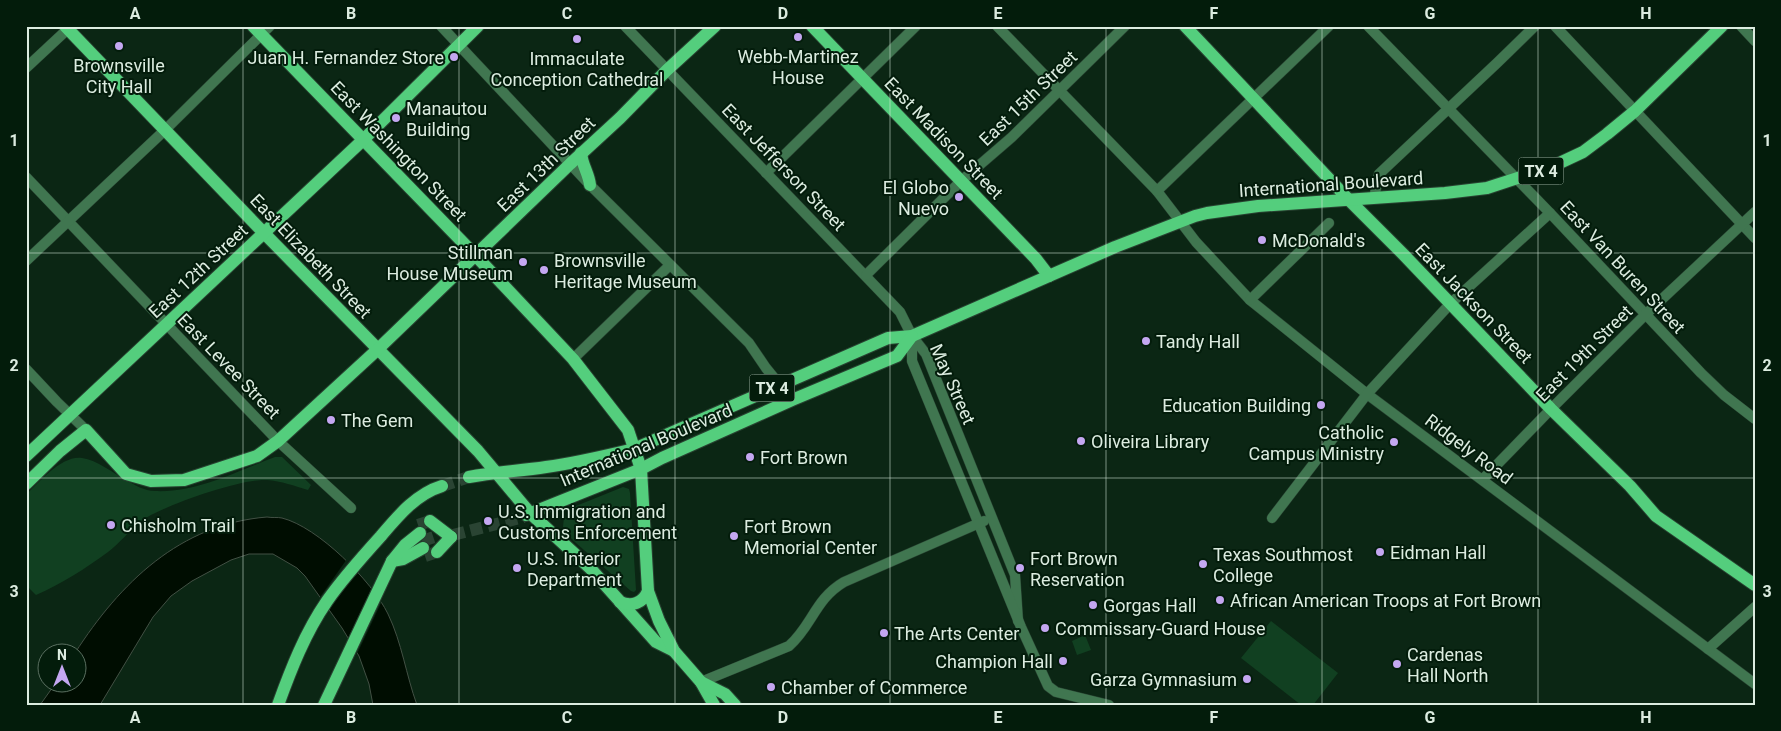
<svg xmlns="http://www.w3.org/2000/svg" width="1781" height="731" font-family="Roboto,sans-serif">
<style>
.green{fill:#114021}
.water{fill:#000d01;stroke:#425044}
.pier{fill:#0b2614}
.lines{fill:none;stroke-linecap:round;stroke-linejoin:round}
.major-tunnel{stroke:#2a4433;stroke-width:12;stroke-dasharray:12 6;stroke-linecap:butt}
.minor-casing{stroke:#284231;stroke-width:11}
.major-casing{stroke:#284231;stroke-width:14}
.minor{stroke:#407650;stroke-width:10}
.major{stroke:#54ce7d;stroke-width:12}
.grid{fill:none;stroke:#dcece0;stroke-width:1;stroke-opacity:0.55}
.poi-dot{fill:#c4a7f1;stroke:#031c0b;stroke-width:2}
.labels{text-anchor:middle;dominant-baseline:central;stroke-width:4;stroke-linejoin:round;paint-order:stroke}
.shield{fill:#031c0b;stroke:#9baea0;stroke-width:1}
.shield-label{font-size:16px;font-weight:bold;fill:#dcece0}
.poi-label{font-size:18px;fill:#dcece0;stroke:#031c0b;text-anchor:start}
.street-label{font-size:18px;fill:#dcece0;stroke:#031c0b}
.neatline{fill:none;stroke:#dcece0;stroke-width:2}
.grid-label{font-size:16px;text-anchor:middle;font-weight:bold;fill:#dcece0}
</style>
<rect width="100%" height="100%" fill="#0b2614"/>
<g class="green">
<path d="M 275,457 L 282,457 L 311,485 L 308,490 C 295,486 281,481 267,480 C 242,478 162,506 141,521 C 129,531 120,543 108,552 C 85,569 61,584 36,595 L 26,585 L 26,495 C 39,482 62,455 82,458 C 97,460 113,473 126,480 C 135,485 144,491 155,491 C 197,493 237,471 275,457 Z"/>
<polygon points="623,487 629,489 630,493 636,590 634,592 631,591 576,543 568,535 563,527 564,517 571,508"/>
<polygon points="1271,621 1338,673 1313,705 1301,705 1241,658"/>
<polygon points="1085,635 1091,650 1077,655 1072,641"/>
</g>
<path class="water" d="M 267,517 C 272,518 278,517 282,518 C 318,527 372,581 388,614 C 402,643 406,675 417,705 L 373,705 L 369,684 L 359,656 L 342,628 L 305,576 L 297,568 L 273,554 L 249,554 L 231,560 L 192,581 L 171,596 L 153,617 L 100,705 L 40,705 L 55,684 L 78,684 L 78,654 L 75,653 C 120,583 180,524 267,517 Z"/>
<g class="pier">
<polygon points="347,559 358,570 327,613 318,600"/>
<polygon points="372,587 382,601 356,656 347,640"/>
</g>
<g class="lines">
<g class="major-tunnel">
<polyline points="442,486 469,477"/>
<polyline points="418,525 430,521"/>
<polyline points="453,535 524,517"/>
<polyline points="422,541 434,537"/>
<polyline points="425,556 437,552"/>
</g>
<defs>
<g id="minor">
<polyline points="441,26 590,185 749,343 766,368 792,400"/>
<polyline points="625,26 900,312 912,336 926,354 1015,575 1018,621"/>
<polyline points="997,26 1157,191 1196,242 1250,300 1367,394 1755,684"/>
<polyline points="1368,26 1550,213 1701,373 1724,395 1755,419"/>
<polyline points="1555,26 1755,238"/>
<polyline points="1741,26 1755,41"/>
<polyline points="26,68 71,26"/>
<polyline points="766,173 916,26"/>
<polyline points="26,177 278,441 351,508"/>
<polyline points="1157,191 1329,26"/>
<polyline points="1374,198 1379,174 1497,63 1535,26"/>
<polyline points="26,261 165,130 270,26"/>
<polyline points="866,275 961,181 1012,137 1125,26"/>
<polyline points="1250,300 1329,223"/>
<polyline points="912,336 912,361 1021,627 1048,686 1056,692 1109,705"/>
<polyline points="573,359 670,265"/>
<polyline points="26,369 57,402 86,430"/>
<polyline points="1483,479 1551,409 1645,315 1755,212"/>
<polyline points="1272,518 1367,394 1450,304 1550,213"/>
<polyline points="1708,649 1755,607"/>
<path d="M 701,682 L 789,646 C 812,626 815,599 844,582 L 984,521"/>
</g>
<g id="major">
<polyline points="65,26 262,231 478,451 530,513 590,568 656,642 674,651"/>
<polyline points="253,26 476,256 573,359 628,430 641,469 648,591 659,621 674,651 701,682 714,705"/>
<polyline points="812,26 1036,259 1049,276"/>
<polyline points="1185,26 1349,200 1404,255 1551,409 1630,486 1656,516 1755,585"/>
<path d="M 581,153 C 582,165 589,174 590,185"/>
<polyline points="26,456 363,140 478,26"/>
<path d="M 469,477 C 495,472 520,471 546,467 C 576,463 605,456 634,449 L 888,338 L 912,336 L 1115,247 L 1195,216 L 1207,213 L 1258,206 L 1445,193 L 1487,188 L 1551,167 L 1583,152 L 1607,134 L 1635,111 L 1722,26"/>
<polyline points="26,484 60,451 86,430 126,474 151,481 184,480 257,456 278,441 377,350 570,164 620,118 667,70 715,26"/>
<polyline points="526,515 641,469 662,458 792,400 897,356 912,336"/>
<polyline points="430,521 451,537"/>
<polyline points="437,552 451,537"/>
<polyline points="392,561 403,559 423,548"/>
<path d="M 620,602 C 632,607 643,603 648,591"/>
<polyline points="701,682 725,694 735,705"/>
<path d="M 278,705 C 291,669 305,633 327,601 C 343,578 362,557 381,536 C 398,516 416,494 442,486"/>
<polyline points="324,705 392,561 405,545 420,533"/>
</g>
</defs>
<use href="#minor" class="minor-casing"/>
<use href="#major" class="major-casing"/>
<use href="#minor" class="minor"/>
<use href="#major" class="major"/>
</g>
<path class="grid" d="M 243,26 L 243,705M 459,26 L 459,705M 675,26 L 675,705M 890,26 L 890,705M 1106,26 L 1106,705M 1322,26 L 1322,705M 1538,26 L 1538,705M 26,253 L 1755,253M 26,478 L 1755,478"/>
<g class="poi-dot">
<circle cx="798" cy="37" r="5"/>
<circle cx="577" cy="39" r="5"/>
<circle cx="119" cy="46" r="5"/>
<circle cx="454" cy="57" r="5"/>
<circle cx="396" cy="118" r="5"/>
<circle cx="959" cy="197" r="5"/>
<circle cx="1262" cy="240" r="5"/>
<circle cx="523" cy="262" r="5"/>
<circle cx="544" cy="270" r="5"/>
<circle cx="1146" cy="341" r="5"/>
<circle cx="1321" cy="405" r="5"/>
<circle cx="331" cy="420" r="5"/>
<circle cx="1081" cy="441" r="5"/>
<circle cx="1394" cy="442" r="5"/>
<circle cx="750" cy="457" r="5"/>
<circle cx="488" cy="521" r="5"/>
<circle cx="111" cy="525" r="5"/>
<circle cx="734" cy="536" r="5"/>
<circle cx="1380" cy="552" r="5"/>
<circle cx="1203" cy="564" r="5"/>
<circle cx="517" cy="568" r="5"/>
<circle cx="1020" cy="568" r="5"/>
<circle cx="1220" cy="600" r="5"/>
<circle cx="1093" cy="605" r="5"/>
<circle cx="1045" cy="628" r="5"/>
<circle cx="884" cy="633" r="5"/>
<circle cx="1063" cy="661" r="5"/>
<circle cx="1397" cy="664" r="5"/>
<circle cx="1247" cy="679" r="5"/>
<circle cx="771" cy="687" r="5"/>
</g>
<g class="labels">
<g class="shield">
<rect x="1518.5" y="157.5" width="45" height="27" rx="4"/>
<rect x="749.5" y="374.5" width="45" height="27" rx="4"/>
</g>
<g class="shield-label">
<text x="1541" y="171">TX 4</text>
<text x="772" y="388">TX 4</text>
</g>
<g class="poi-label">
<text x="798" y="56" text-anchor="middle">Webb-Martinez<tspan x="798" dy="21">House</tspan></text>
<text x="444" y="57" text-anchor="end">Juan H. Fernandez Store</text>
<text x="577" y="58" text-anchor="middle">Immaculate<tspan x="577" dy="21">Conception Cathedral</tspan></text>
<text x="119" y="65" text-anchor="middle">Brownsville<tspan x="119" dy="21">City Hall</tspan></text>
<text x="406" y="108">Manautou<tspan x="406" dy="21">Building</tspan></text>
<text x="949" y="187" text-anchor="end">El Globo<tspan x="949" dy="21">Nuevo</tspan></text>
<text x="1272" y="240">McDonald's</text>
<text x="513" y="252" text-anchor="end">Stillman<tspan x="513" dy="21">House Museum</tspan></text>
<text x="554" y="260">Brownsville<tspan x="554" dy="21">Heritage Museum</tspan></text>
<text x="1156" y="341">Tandy Hall</text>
<text x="1311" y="405" text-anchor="end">Education Building</text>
<text x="341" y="420">The Gem</text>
<text x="1384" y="432" text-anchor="end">Catholic<tspan x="1384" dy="21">Campus Ministry</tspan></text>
<text x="1091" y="441">Oliveira Library</text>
<text x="760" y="457">Fort Brown</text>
<text x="498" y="511">U.S. Immigration and<tspan x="498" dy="21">Customs Enforcement</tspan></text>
<text x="121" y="525">Chisholm Trail</text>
<text x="744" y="526">Fort Brown<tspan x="744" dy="21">Memorial Center</tspan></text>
<text x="1390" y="552">Eidman Hall</text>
<text x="1213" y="554">Texas Southmost<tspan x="1213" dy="21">College</tspan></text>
<text x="527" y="558">U.S. Interior<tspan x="527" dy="21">Department</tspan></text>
<text x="1030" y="558">Fort Brown<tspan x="1030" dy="21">Reservation</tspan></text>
<text x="1230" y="600">African American Troops at Fort Brown</text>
<text x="1103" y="605">Gorgas Hall</text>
<text x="1055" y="628">Commissary-Guard House</text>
<text x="894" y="633">The Arts Center</text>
<text x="1407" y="654">Cardenas<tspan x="1407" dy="21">Hall North</tspan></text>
<text x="1053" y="661" text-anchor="end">Champion Hall</text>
<text x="1237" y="679" text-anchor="end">Garza Gymnasium</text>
<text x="781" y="687">Chamber of Commerce</text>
</g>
<g class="street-label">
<text transform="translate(1028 98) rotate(-44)">East 15th Street</text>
<text transform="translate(944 138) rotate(46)">East Madison Street</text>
<text transform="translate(399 151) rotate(46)">East Washington Street</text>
<text transform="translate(546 164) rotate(-44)">East 13th Street</text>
<text transform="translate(784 167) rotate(46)">East Jefferson Street</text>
<text transform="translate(1331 184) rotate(-4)">International Boulevard</text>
<text transform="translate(311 256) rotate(46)">East Elizabeth Street</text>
<text transform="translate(1623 267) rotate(47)">East Van Buren Street</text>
<text transform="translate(198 271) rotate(-43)">East 12th Street</text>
<text transform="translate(1474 303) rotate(46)">East Jackson Street</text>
<text transform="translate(1584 353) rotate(-45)">East 19th Street</text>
<text transform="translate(229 366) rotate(46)">East Levee Street</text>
<text transform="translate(953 384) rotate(66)">May Street</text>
<text transform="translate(646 445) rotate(-23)">International Boulevard</text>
<text transform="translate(1469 449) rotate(37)">Ridgely Road</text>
</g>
</g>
<rect width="1781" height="731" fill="none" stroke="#031c0b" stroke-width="55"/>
<g transform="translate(62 668)"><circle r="24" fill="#031c0b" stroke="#5a6f60"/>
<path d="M0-4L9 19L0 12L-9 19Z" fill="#c4a7f1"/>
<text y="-8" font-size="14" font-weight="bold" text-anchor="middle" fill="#dcece0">N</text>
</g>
<rect x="28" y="28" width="1726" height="676" class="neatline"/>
<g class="grid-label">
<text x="135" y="19">A</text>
<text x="351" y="19">B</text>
<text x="567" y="19">C</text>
<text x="783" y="19">D</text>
<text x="998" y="19">E</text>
<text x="1214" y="19">F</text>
<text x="1430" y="19">G</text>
<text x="1646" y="19">H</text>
<text x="14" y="146">1</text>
<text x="1767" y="146">1</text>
<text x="14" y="371">2</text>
<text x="1767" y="371">2</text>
<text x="14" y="597">3</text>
<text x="1767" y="597">3</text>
<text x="135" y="723">A</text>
<text x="351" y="723">B</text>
<text x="567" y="723">C</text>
<text x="783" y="723">D</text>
<text x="998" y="723">E</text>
<text x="1214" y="723">F</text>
<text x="1430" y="723">G</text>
<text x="1646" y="723">H</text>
</g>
</svg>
